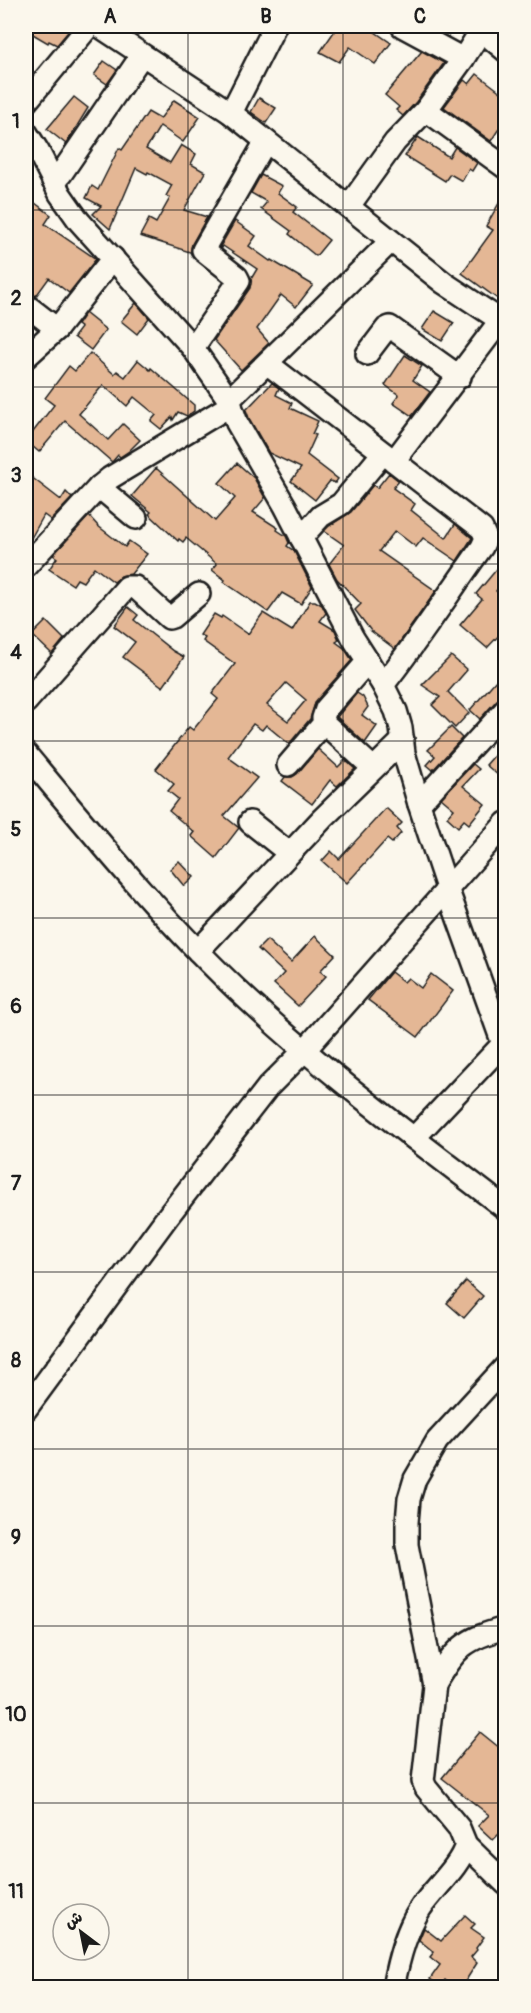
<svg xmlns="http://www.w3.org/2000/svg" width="531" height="2013" font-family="Pangolin,'Playpen Sans Arabic',sans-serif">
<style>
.building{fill:#e4b795;stroke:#1c1c1c;stroke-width:1.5;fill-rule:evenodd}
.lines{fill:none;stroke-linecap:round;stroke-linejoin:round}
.minor-casing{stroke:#1c1c1c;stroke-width:26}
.minor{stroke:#fbf7ec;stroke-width:21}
.grid{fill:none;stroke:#1c1c1c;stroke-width:1.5;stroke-opacity:0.55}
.neatline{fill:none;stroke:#1c1c1c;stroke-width:2}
.grid-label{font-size:20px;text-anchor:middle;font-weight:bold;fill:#1c1c1c}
</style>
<rect width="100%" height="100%" fill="#fbf7ec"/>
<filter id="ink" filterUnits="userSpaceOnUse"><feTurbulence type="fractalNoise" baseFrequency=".0167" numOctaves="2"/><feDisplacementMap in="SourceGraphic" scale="12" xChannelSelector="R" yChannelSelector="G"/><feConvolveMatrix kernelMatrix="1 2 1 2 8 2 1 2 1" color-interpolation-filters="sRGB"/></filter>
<g filter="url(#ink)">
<g class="building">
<polygon points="26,26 73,26 57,45 49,41 48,43 26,30"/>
<polygon points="338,26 366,26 391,43 375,64 350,47 339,62 320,52"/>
<polygon points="422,51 444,63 416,102 403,116 396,110 399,107 385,95"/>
<polygon points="104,61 117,70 107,84 94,75"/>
<polygon points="477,74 506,96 506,118 491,141 444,107 464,80 469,84"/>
<polygon points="74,97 88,108 66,144 47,129"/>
<polygon points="259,98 276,108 266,123 251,112"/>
<polygon points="174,100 200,117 183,142 160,126 146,149 170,163 181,145 196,154 191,164 205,172 184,210 207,217 192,244 191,254 190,252 140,236 149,219 156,223 170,198 166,196 172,185 148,172 147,174 136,168 110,229 93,214 101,206 86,198 92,186 98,190 119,148 122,150 148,112 160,119"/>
<polygon points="418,137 449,157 455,147 477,163 472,171 469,169 462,181 450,174 445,181 405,156"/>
<polygon points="261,175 282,186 278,193 297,207 293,212 329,240 316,256 289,234 291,231 261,209 267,202 251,193"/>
<polygon points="506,191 506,305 462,273 493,230 486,226"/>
<polygon points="31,200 51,215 45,224 96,259 69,293 49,278 36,296 26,288 26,208"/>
<polygon points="235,221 256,236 249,246 270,261 271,260 313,285 296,307 281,295 257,329 269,343 241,370 214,340 250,288 251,279 257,269 223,246 222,248 220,247"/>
<polygon points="136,303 149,318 137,334 121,321"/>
<polygon points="434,311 454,323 442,341 422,329"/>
<polygon points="85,313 106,330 91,350 74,337 81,328 77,325"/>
<polygon points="90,353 114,374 117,371 125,377 138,360 150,370 151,368 194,405 194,411 187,416 178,412 173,420 172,417 161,429 151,421 156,415 134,397 127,406 103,385 79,414 108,440 123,424 140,440 129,451 120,457 118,455 112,462 65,421 39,452 26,441 54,405 45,398 69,366 75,371"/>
<polygon points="405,355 422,366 413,380 430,392 412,416 393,403 399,395 385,385"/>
<polygon points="272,383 279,388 276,395 292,403 290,408 318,421 312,434 316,435 307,455 338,479 335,483 330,481 315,500 291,481 301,468 269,453 249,418 246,410"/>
<polygon points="237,463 254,478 265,498 253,512 278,528 277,530 286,536 289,543 287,546 294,551 312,587 301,604 282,593 268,612 224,582 225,580 212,570 217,564 186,538 183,542 179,539 178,541 149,514 151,512 132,496 156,468 215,521 235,498 219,483"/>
<polygon points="26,473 61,500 66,492 72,498 51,520 44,515 26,547"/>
<polygon points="389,473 399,481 393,488 415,504 411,510 446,538 455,524 472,538 457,561 423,538 416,547 395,531 379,551 436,591 395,649 371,631 355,610 361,604 337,579 329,564 344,545 324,531 329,526 351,512 373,485 377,488"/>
<polygon points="89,516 98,526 125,547 129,541 147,554 131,574 121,576 114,582 94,567 83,582 77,579 73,585 49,569 57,558 53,555"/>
<polygon points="506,558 506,579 496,591 506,600 506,628 487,648 460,625 482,599 476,594"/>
<path d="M 310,601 L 315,601 L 322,605 L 326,613 L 320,621 L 335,630 L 339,640 L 336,642 L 344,648 L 352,660 L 316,701 L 310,719 L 289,744 L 266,725 L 262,730 L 253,724 L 228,757 L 257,778 L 224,816 L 239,828 L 216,858 L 191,836 L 194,832 L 169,811 L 178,799 L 168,791 L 174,784 L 156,769 L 189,727 L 193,730 L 218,699 L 212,694 L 235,664 L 203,641 L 205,638 L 200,635 L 214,614 L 221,618 L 222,616 L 248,634 L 263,613 L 292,631 ZM 286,683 L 306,700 L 288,721 L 267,705 Z"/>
<polygon points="128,607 138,615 134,620 173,651 184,657 163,687 123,657 135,642 114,626"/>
<polygon points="46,621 64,639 52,654 32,635"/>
<polygon points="451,656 467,670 448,692 469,713 455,728 432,705 440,697 422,685"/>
<polygon points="497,679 506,687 506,697 497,700 480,719 470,710"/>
<polygon points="357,693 363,697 368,707 362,715 377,726 365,743 337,717"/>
<polygon points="451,727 462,738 433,770 427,765 435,756 428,750"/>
<polygon points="506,742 506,782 486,765"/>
<polygon points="318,749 338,767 345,760 355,769 337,786 330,780 312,804 282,781 285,777 292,777 297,774"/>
<polygon points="473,764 479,769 463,786 485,804 469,824 464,820 458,827 447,817 454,809 441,798"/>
<polygon points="386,808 402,823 397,828 401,833 392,843 387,839 347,883 322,861 331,851 339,859"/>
<polygon points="179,861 194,877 184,886 170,869"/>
<polygon points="315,936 335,955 320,971 326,976 298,1006 274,984 284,973 258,949 267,940 291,962"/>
<polygon points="391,972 404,982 408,978 421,988 431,974 453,991 418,1037 368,1000"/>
<polygon points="466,1281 483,1296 464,1318 447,1303"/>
<polygon points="480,1732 506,1753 506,1827 493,1840 478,1826 489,1815 442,1778"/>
<polygon points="465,1915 475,1924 471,1928 484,1937 476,1948 477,1950 471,1957 477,1963 461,1988 456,1988 445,1980 440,1986 430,1979 440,1965 430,1957 434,1952 419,1940 424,1928 441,1941"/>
</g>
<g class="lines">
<defs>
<g id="minor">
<polyline points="99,26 231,113 444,283 506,324"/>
<polyline points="402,26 463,59"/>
<polyline points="481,30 506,51"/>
<polyline points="26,102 89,26"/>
<polyline points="426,110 506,168"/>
<polyline points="231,113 275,26"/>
<polyline points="26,132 38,151 60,194 79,221 193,348 229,400 237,423 285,506 353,638 383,685 396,711 401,728 404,753 419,804 447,888 503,1044 414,1138"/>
<polyline points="53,181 61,174 142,55"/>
<polyline points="349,206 395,142 426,110 463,59 484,26"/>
<polyline points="26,305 57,329"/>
<polyline points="193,348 239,281 237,277 203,250 266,141"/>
<polyline points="367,354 386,329 390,327 460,377"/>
<polyline points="26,357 57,329 113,258"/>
<path d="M 268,364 L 482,529 L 486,538 L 482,547 C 449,593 418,641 383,685"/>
<polyline points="229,400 391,241"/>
<polyline points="394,461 500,321"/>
<polyline points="99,487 136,518"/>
<polyline points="301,538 321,516 341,504 383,453"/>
<polyline points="26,566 99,487 110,478 231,405"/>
<polyline points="26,702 127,587 135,587 169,618 172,617 199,594"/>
<polyline points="324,723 373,768"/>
<path d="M 26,754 C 96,838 167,925 248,1000 C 329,1076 418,1141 506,1209"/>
<polyline points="288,765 324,723 323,718 326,709 368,661"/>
<polyline points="419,804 506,709"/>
<polyline points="250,822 289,853"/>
<polyline points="198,951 323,818 403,740"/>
<polyline points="506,1366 437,1441 415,1479 409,1499 407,1522 407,1545 434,1685 423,1781 426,1788 459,1828 466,1845 506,1884"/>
<polyline points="26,1409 168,1216 268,1087 304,1051 506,823"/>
<path d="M 434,1685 C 456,1648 463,1639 506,1628"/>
<path d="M 393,1988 C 398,1961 405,1932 420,1909 C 433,1889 459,1868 466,1845"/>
</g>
</defs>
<use href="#minor" class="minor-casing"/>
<use href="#minor" class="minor"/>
</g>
</g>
<path class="grid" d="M 188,26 L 188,1988M 343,26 L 343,1988M 26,210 L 506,210M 26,387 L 506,387M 26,564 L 506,564M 26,741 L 506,741M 26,918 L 506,918M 26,1095 L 506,1095M 26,1272 L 506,1272M 26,1449 L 506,1449M 26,1626 L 506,1626M 26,1803 L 506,1803"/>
<rect width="531" height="2013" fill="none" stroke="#fbf7ec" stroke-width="66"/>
<g transform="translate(81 1932) rotate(328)"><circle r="28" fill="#fbf7ec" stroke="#a29f99" stroke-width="1.5"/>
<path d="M0-4.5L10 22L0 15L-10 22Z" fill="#1c1c1c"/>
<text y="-9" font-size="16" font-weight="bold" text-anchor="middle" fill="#1c1c1c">ش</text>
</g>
<rect x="33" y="33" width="465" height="1947" class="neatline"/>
<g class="grid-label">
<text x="110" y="23">A</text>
<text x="266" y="23">B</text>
<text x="420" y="23">C</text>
<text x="16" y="128">1</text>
<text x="16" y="305">2</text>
<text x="16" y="482">3</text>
<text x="16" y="659">4</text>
<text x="16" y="836">5</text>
<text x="16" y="1013">6</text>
<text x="16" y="1190">7</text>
<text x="16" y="1367">8</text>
<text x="16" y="1544">9</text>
<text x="16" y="1721">10</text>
<text x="16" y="1898">11</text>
</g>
</svg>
